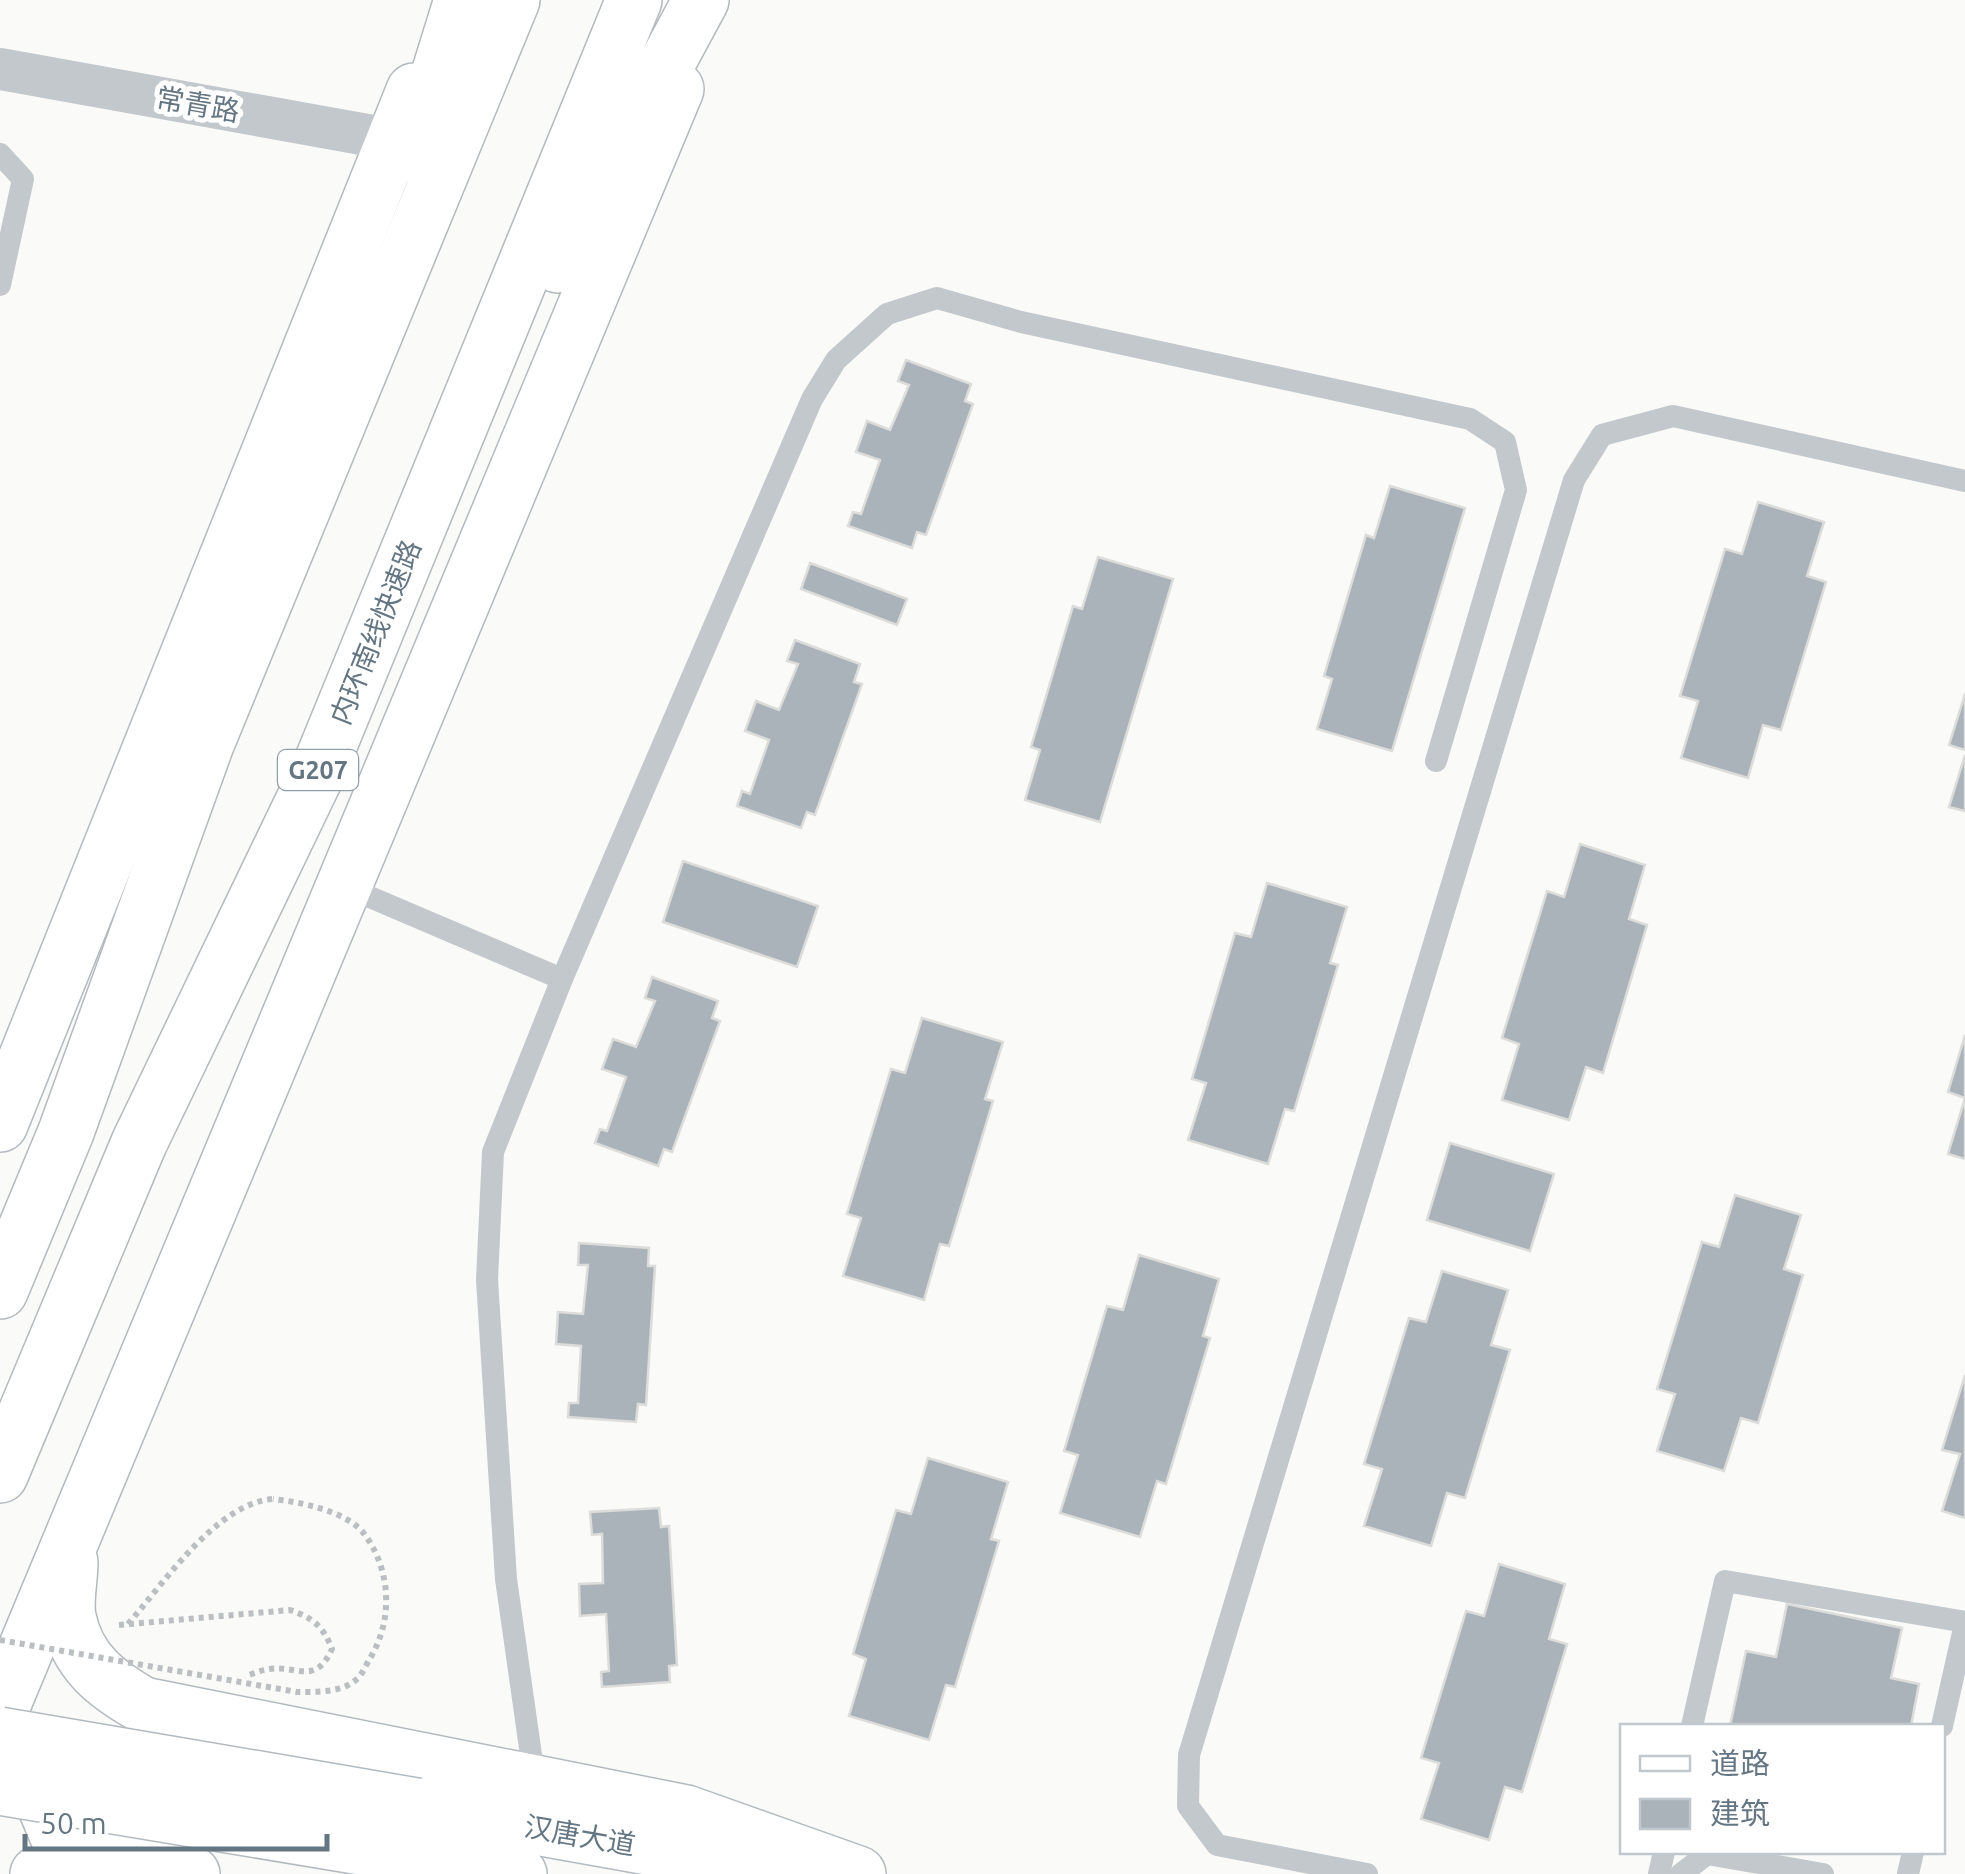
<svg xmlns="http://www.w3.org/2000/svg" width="1965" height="1874" font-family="Ubuntu,'Noto Sans SC',sans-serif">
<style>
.building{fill:#aab3b9;stroke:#dcdcda;stroke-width:2.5}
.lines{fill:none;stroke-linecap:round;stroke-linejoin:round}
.secondary-casing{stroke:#b3babf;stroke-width:58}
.trunk-casing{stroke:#b4b9bd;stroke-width:58}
.path{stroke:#bbbfc2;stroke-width:6;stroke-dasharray:5 5;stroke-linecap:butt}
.service{stroke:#c3c8cc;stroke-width:22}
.minor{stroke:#c3c8cc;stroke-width:42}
.secondary{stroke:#fff;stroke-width:55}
.trunk{stroke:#fff;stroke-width:55}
.secondary-bridge-casing{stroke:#b3babf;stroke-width:58;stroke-linecap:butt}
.path-bridge{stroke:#bbbfc2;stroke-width:6;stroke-dasharray:5 5;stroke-linecap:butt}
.secondary-bridge{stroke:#fff;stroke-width:55}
.labels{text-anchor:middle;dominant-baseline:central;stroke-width:10;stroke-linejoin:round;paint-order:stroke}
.shield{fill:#fff;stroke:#939fa8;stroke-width:2.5}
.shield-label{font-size:25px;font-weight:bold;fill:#657683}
.street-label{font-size:28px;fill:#657683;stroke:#fff}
</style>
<rect width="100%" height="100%" fill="#fafaf8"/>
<g class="building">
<polygon points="906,360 971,384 965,401 973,404 926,535 917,532 912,548 848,526 853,512 861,514 880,460 856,452 867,421 890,430 909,385 898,381"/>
<polygon points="1390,486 1465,508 1392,751 1317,729 1332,679 1324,676 1366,535 1374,538"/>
<polygon points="1758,502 1824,522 1807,576 1826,582 1781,730 1763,725 1748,778 1681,758 1698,701 1680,696 1725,549 1742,554"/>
<polygon points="1098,557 1173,579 1100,822 1025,800 1040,750 1031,747 1073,606 1082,609"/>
<polygon points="810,563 907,599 897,625 801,589"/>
<polygon points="795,640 860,664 854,682 862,684 815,815 807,812 801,828 737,806 742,791 750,794 769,740 745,731 756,701 779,710 798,664 787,661"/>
<polygon points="1965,694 1965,750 1949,745"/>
<polygon points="1965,755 1965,811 1949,807"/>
<polygon points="1580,844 1645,865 1629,919 1647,925 1603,1073 1586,1067 1569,1120 1502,1100 1519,1044 1502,1038 1547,891 1564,897"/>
<polygon points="683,861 818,906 797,967 663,922"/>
<polygon points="1267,883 1347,907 1330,963 1338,965 1294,1111 1285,1109 1268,1164 1188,1140 1206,1083 1192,1079 1235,933 1251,937"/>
<polygon points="652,977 718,1001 712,1018 720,1021 672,1152 664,1149 658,1166 595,1143 600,1129 607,1131 626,1077 602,1069 613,1039 636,1047 655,1001 645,998"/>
<polygon points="922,1018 1003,1042 985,1099 993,1101 949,1246 940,1244 924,1300 843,1276 861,1218 847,1214 891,1069 905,1073"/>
<polygon points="1965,1035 1965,1159 1948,1154 1965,1098 1948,1092"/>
<polygon points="1450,1143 1554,1174 1530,1251 1427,1220"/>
<polygon points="1735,1195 1801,1215 1784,1269 1803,1275 1758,1423 1741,1418 1724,1471 1657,1451 1675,1394 1657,1389 1702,1242 1719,1247"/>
<polygon points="579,1243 649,1248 648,1266 655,1266 646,1405 638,1404 636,1422 568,1417 569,1403 578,1403 581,1346 556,1344 558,1312 583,1314 588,1265 578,1265"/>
<polygon points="1139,1255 1219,1279 1203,1336 1210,1338 1166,1484 1157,1481 1140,1537 1060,1513 1078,1455 1064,1451 1107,1306 1123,1310"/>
<polygon points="1442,1271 1508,1290 1491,1345 1510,1350 1465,1498 1447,1493 1431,1546 1364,1526 1382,1469 1364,1464 1409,1318 1426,1322"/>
<polygon points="1965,1375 1965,1518 1942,1511 1960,1454 1942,1450"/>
<polygon points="928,1458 1008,1482 991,1539 999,1541 955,1687 946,1685 929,1740 849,1716 866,1659 853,1654 896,1510 911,1514"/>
<polygon points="659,1508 661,1527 669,1526 677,1665 669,1666 670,1682 602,1687 601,1672 609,1671 606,1614 580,1616 579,1584 603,1583 602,1534 592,1535 590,1512"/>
<polygon points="1499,1564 1565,1584 1549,1639 1567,1644 1522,1792 1505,1787 1489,1840 1421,1819 1439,1763 1421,1758 1466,1611 1484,1616"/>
<polygon points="1787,1604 1902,1628 1891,1678 1919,1684 1911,1726 1730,1726 1746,1651 1776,1657"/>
</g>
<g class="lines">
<defs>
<g id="secondary">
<polyline points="0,1124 414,91"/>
<path d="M 70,1562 C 70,1579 65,1601 68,1617 C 77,1662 106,1684 143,1705 L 686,1813 L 858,1874"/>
<polyline points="0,1711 676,89"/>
<polyline points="55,1751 42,1798 57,1834 100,1860"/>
<polyline points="417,1806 755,1866"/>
<polyline points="403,1854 519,1874"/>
<polyline points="38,1874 100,1860 192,1874"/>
</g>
<g id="trunk">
<polyline points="414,155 462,0"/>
<polyline points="558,265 701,0"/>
<polyline points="0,1291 66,1132 206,744 512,0"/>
<polyline points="0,1475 139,1143 320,767 634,0"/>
</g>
</defs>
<use href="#secondary" class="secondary-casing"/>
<use href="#trunk" class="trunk-casing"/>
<g class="path">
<path d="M 128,1624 C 164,1583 217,1503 273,1499"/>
<path d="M 119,1625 L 290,1610 C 313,1618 323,1626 332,1649 C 315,1686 298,1665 269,1669 C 261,1670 253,1674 245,1676"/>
</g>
<g class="service">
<polyline points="0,154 23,179 0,285"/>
<polyline points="344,886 562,979 493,1152 487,1280 506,1579 535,1783"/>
<polyline points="562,979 812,399 836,360 887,314 937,298 1021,322 1470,419 1505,442 1516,490 1436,761"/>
<polyline points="1692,1726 1725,1581 1965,1622"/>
<polyline points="1942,1726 1965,1624"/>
<polyline points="1367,1874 1217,1845 1188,1806 1189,1755 1574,480 1602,435 1673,416 1965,481"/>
<polyline points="1659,1874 1664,1852"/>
<polyline points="1681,1874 1707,1854 1823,1874"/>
<polyline points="1908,1874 1913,1852"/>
</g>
<polyline class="minor" points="0,69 395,140"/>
<use href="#secondary" class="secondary"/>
<use href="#trunk" class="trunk"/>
<defs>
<g id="secondary-bridge">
<polyline points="0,1735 417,1806"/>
<polyline points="0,1787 403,1854"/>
</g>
</defs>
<use href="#secondary-bridge" class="secondary-bridge-casing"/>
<path class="path-bridge" d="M 0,1640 L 297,1692 C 316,1692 342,1693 357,1679 C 362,1675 366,1665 369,1660 C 393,1622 392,1572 365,1535 C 348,1511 300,1502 273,1499"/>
<use href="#secondary-bridge" class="secondary-bridge"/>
</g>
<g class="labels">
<rect class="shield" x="278" y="750" width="80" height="40" rx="8"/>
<g class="shield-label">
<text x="318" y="770">G207</text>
</g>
<g class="street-label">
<text transform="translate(198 104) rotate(10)">常青路</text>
<text transform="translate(375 632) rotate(-68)">内环南线快速路</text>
<text transform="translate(580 1835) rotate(10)">汉唐大道</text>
</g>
</g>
<rect x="1620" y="1724" width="325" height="130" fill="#ffffff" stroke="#c1c8cd" stroke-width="2.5"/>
<rect x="1640" y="1756" width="50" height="15" fill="#ffffff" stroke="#c1c8cd" stroke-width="2.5"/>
<text x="1710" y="1774" font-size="30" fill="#657683">道路</text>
<rect x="1640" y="1799" width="50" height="30" fill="#aab3b9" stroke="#c1c8cd" stroke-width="2.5"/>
<text x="1710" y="1824" font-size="30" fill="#657683">建筑</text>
<path d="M25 1834v15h302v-15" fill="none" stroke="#657683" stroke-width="5"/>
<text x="40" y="1834" font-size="30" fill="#657683" stroke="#ffffff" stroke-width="8" paint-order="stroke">50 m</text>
</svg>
